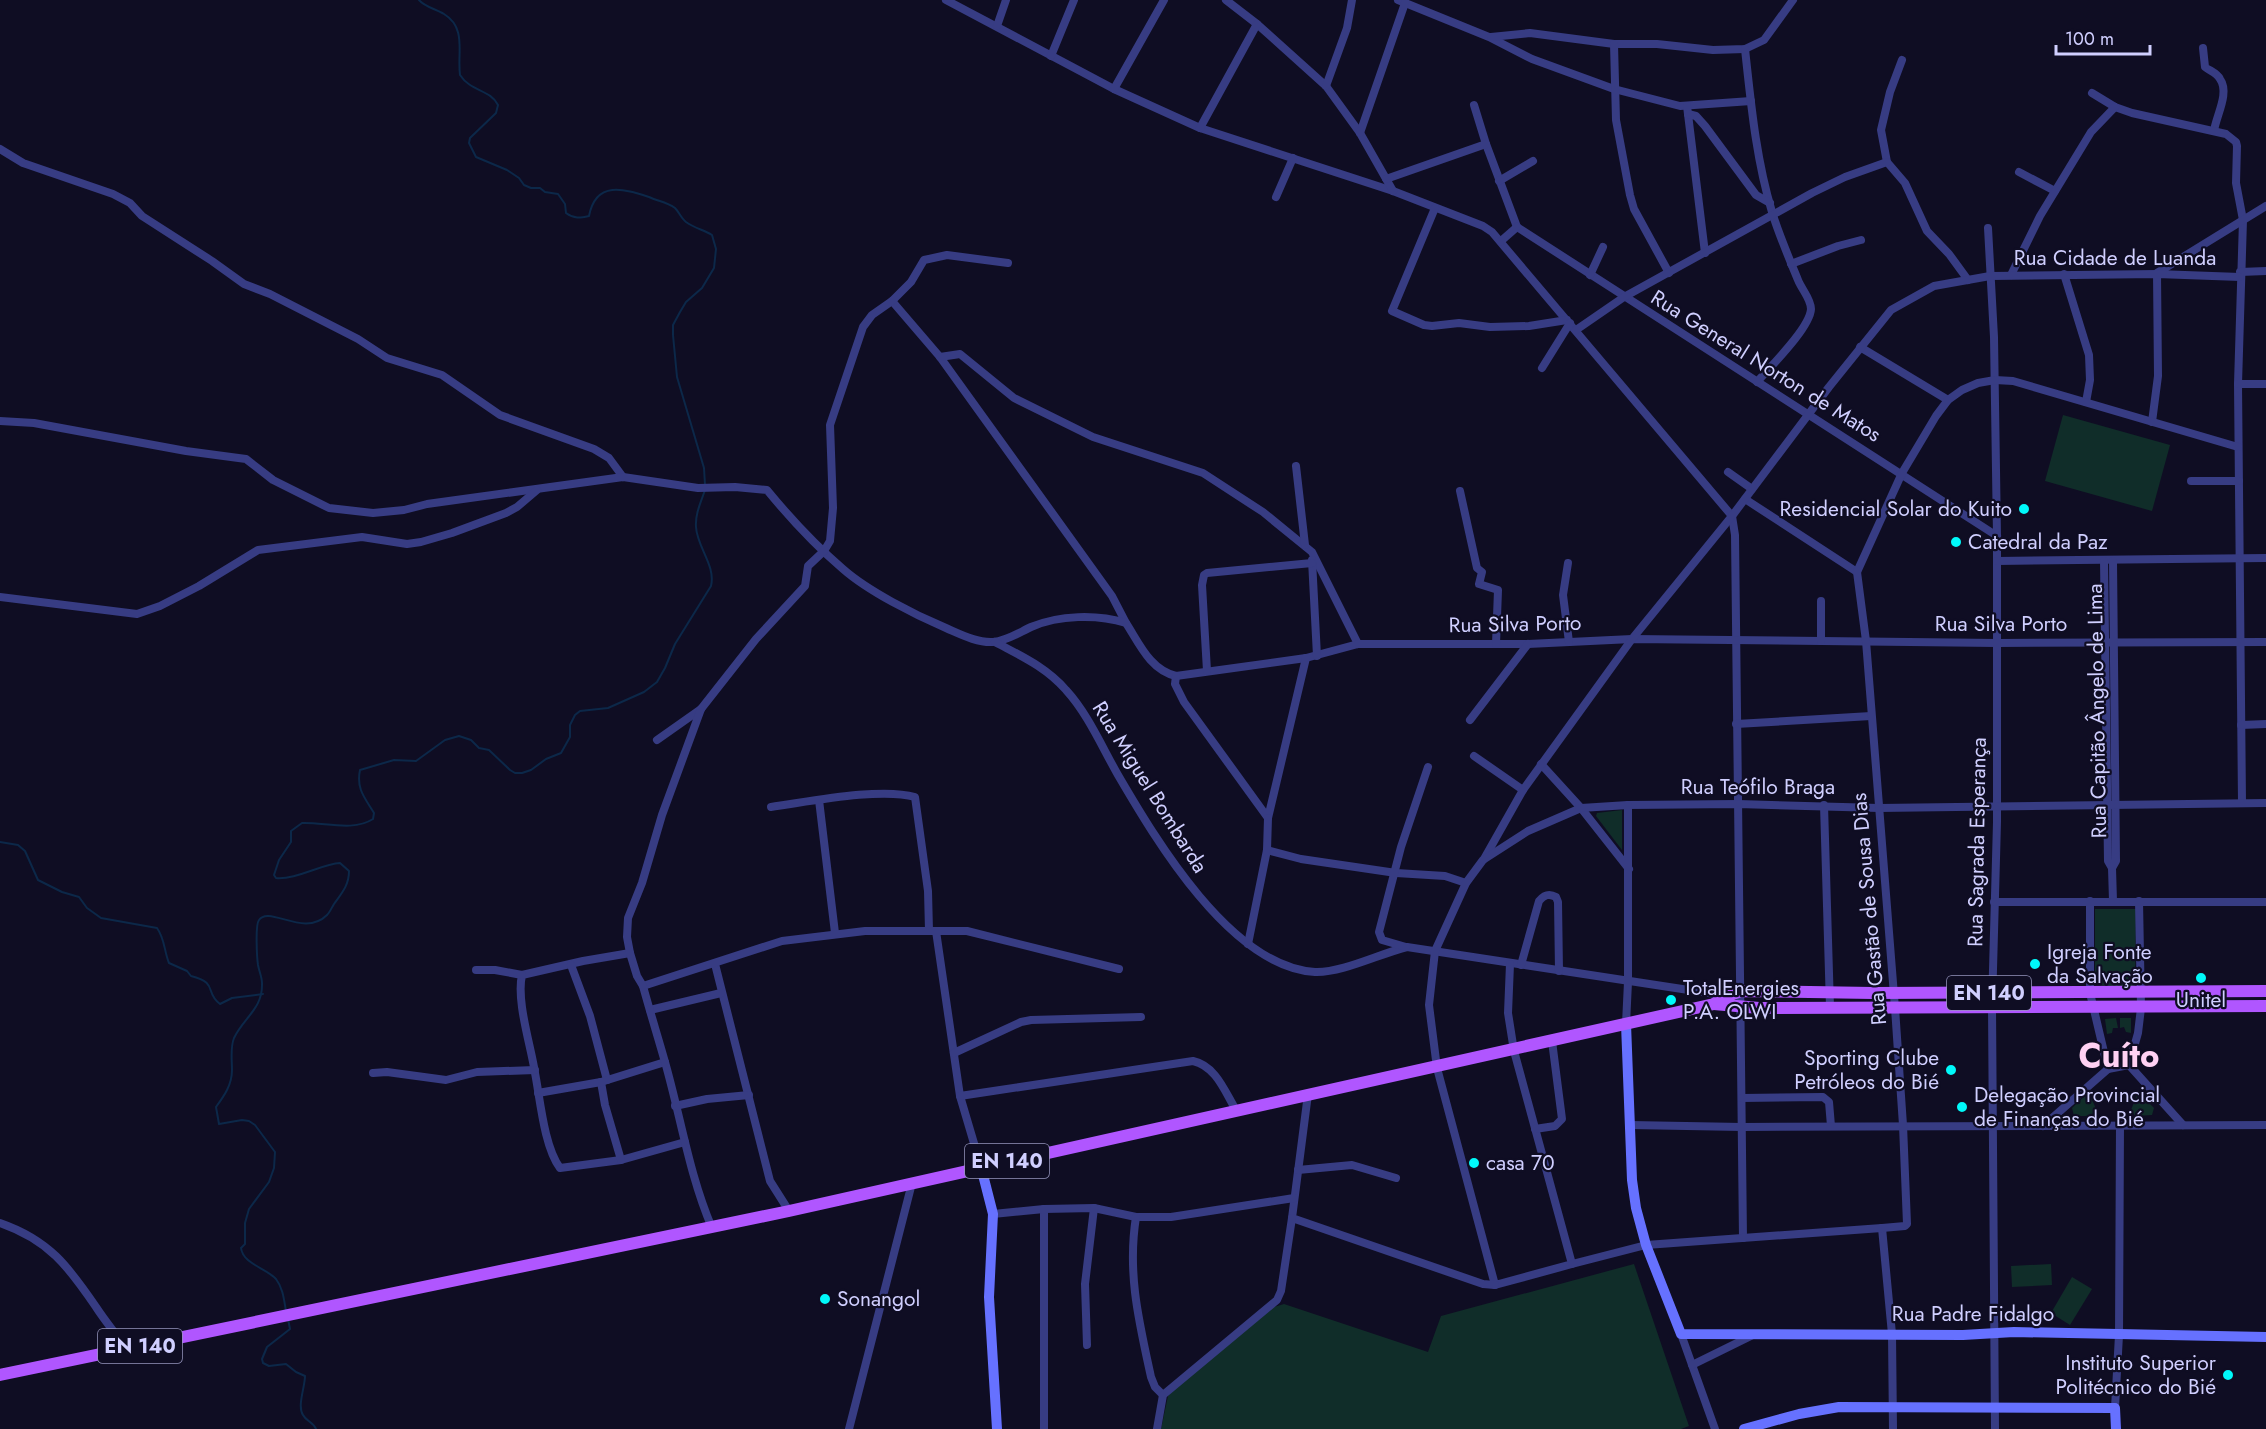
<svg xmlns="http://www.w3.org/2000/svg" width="2266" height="1429" font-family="Jost,sans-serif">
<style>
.green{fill:#102d29}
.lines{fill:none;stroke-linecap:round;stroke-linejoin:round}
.stream{stroke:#0c2849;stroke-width:2}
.street{stroke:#373c83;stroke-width:8}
.secondary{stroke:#6671ff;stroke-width:10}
.primary{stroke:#b056ff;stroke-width:12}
.poi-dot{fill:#00f9fa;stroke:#0f0d23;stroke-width:2}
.labels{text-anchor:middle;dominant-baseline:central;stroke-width:4.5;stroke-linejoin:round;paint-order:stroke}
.shield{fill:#0f0d23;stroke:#9695bd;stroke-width:1.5}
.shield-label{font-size:20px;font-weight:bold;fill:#d0cfff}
.street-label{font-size:21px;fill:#d0cfff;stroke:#0f0d23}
.poi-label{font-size:21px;fill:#d0cfff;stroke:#0f0d23;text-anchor:start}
.town-label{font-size:33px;font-weight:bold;fill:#ffd1f3;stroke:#0f0d23}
</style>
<rect width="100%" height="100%" fill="#0f0d23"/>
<g class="green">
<polygon points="2063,415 2170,445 2152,511 2045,481"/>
<polygon points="1622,810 1622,850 1596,816 1597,813"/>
<polygon points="2095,909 2136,909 2135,987 2095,985"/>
<polygon points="2116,1018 2118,1028 2113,1028 2112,1033 2107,1034 2105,1019"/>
<polygon points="2120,1018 2131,1018 2131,1033 2126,1032 2124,1027 2120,1028"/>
<polygon points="2089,1092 2096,1109 2092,1116 2074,1116 2072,1108"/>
<polygon points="2138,1092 2154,1108 2152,1115 2135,1116 2131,1110"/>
<polygon points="1634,1264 1689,1426 1681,1429 1161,1429 1168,1396 1178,1385 1274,1307 1284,1304 1428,1352 1441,1316"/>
<polygon points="2051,1264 2052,1285 2012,1287 2011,1266"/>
<polygon points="2072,1277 2092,1289 2070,1325 2051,1313"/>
</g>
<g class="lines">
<g class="stream">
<path d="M 419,0 C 425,7 436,9 444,14 C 467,28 457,53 460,75 C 471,92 490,89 498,105 L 496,113 L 470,138 L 469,143 L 476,157 L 507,170 L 519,178 L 524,185 L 531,188 L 540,188 L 545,192 L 558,194 L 565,204 L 566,213 C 574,219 580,218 589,216 C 596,180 624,189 649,197 C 657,201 667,202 675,208 C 679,212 681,218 686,222 C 694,228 704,230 712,235 L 716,249 L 714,268 L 702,288 L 686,302 L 680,312 L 673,325 L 673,335 L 677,377 L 704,468 L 705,485"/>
<path d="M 0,842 L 18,845 L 25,851 L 38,880 L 62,892 L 79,897 L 87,908 L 101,918 L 157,928 C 165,939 164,951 169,963 L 187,971 L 191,976 C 219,983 204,992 220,1004 L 232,998 L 263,994"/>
<path d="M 286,1311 C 284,1300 283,1288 276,1279 C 266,1268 243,1264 241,1248 L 245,1244 L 245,1223 L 249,1209 L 269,1182 L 274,1168 L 275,1152 L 255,1125 L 249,1121 L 242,1120 L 219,1124 L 216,1107 C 224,1096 232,1085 232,1070 C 232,1060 230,1048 234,1038 C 244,1017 263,1009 262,983 C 262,977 259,971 258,965 C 257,958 255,925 259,920 C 269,905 304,938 327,915 C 330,912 332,907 334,904 C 342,893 349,885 349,871 L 340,863 C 322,864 295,880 276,878 L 274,875 L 279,860 L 291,842 L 291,831 L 302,823 C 324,822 353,832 373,819 L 374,813 C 365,798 356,789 360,770 L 394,760 L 416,761 L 445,740 L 459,736 L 471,740 L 479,748 L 489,750 L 510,770 L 515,773 L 522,773 L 531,770 L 546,759 L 561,753 L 570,737 L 570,725 L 575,715 L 580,711 L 608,708 L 644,692 L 657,682 L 665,668 L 675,644 L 711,586 C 716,566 697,547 696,527 C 695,514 701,502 705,490"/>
<path d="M 288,1319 L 290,1329 L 267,1347 L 262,1359 L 263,1363 L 269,1366 L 286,1364 L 296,1372 L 305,1376 C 305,1387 297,1406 303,1415 C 306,1421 313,1422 316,1429"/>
</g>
<g class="street">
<polyline points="946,0 1114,89 1200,128 1393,191 1483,226 1492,232 1732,516 1735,535 1743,1238"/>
<polyline points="1226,0 1257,24 1326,86 1360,133 1393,191"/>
<polyline points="1398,0 1489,37 1532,59 1614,89 1680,106 1751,101"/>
<polyline points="997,26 1006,0"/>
<polyline points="1491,37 1530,33 1614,44 1657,44 1713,50 1745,49 1764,40 1793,0"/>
<polyline points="1614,44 1616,120 1630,195 1634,209 1669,273"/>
<path d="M 2203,48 L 2205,67 C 2210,71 2217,73 2220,79 C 2230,93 2216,116 2214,131"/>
<path d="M 1745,49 C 1751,104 1756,159 1772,212 C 1779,235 1789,258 1798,280 C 1802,290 1811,299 1811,309 C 1810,328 1770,367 1757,382"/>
<polyline points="1051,56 1074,0"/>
<polyline points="1902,60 1890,92 1881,130 1887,162 1905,183 1927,231 1949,254 1968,280"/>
<polyline points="1326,86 1347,28 1352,0"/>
<polyline points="1114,89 1164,0"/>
<polyline points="2092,93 2115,107 2132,113 2226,134 2236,142 2237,146 2236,183 2243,220 2238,384 2242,803"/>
<polyline points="1474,105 1486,144 1517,227"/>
<polyline points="1687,106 1705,253"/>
<polyline points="1688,114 1696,116 1705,126 1756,195 1770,203"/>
<polyline points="1200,128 1257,24"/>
<polyline points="1360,133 1405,3"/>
<polyline points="0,149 23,163 113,194 130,203 142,216 212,261 244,284 270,294 358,339 387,358 442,375 500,415 594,449 609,458 623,477"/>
<polyline points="2019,172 2055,191"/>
<polyline points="1386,179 1486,144"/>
<polyline points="1499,181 1533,161"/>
<polyline points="1276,197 1293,158"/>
<polyline points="1435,208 1392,311 1424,325 1432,326 1459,323 1490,327 1529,326 1567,320"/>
<polyline points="1517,227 1997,536"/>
<polyline points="1988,228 1994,337 1997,536 1997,822 1992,1006 1995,1429"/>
<polyline points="1501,241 1517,227"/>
<polyline points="1791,264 1838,246 1861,240"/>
<polyline points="2240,272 2266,271"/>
<polyline points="2064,274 2089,355 2090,380 2086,402"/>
<polyline points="1590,275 1603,247"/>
<polyline points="2011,275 2040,216 2091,132 2115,107"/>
<polyline points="892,301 940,357 1112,596 1126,623"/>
<polyline points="1576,330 1624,297 1812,193 1845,177 1887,162"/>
<polyline points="1860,347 1948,400"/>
<polyline points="940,357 960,354 1014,398 1093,437 1203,473 1263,512 1312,552 1358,644"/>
<polyline points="1542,368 1570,323"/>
<polyline points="2238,384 2266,384"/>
<path d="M 0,421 L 34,423 L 186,451 L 246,459 L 273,480 L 329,508 L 373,513 L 404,510 L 427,504 L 623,477 L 698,488 L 735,487 L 767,490 C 790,518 815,545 843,569 C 868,591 915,615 946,628 C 960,634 977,643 993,642 C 1007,641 1020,632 1031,627 C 1059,615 1097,614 1126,623 C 1139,643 1150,670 1176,676 L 1306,658 L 1358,644 L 1528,644 L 1632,639 L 1997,643 L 2266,642"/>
<polyline points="2152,422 2158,376 2157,273 2266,206"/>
<polyline points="1296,466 1305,545"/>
<polyline points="1728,472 1752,489"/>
<polyline points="2191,481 2239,481"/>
<polyline points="1460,491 1477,568 1482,572 1479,584 1498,590 1496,644"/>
<polyline points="1745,499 1857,572"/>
<polyline points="1312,560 1317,656"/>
<polyline points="1997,561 2266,558"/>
<polyline points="2104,561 2108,861 2112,868"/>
<polyline points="1568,563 1563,595 1569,642"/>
<polyline points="0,597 137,614 160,606 199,586 258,550 362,537 407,544 421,542 452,533 506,513 517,507 537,490"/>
<polyline points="1821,641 1821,601"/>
<path d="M 995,642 C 1021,656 1046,667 1066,690 C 1088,714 1102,747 1118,775 C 1156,840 1231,967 1315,972 C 1342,973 1379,954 1407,947 L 1728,996"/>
<polyline points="1207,671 1202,585 1204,575 1207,573 1312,563"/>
<polyline points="1176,676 1175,684 1184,702 1268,818 1306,658"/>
<polyline points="1470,720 1528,644"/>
<polyline points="1736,724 1871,716"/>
<polyline points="2241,725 2266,724"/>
<polyline points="657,740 701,709"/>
<polyline points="1474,756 1523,790"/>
<polyline points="1541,764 1581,808 1629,869"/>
<polyline points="819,800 835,933"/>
<polyline points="1824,805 1830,1007"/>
<path d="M 771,807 C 808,802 880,787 915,797 L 928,891 L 929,931"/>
<polyline points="1267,850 1301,859 1396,873 1445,876 1466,883"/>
<polyline points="1484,859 1523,790 1632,639 1732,516 1829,387 1891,310 1934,286 1990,276 2157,274 2240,277"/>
<polyline points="2113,901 2112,868 2116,861 2113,561"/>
<polyline points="2139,901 2141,1008 2138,1033 2129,1065 2183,1125"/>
<polyline points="1994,902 2266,902"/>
<polyline points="936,931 960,1096 981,1167"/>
<polyline points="1248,944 1267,850 1268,818"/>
<polyline points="1406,947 1382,940 1379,932 1401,847 1428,767"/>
<path d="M 630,953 L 583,961 L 522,975 C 516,1001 531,1046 535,1073 C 540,1098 544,1147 560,1168 L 621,1160 L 685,1142"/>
<polyline points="715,964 770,1181 789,1211"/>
<polyline points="1510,964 1508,1013 1514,1051 1572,1264 1495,1285 1437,1068 1429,1005 1435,951 1466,883 1483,860 1528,831 1581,808 1628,805 1738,804 1879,808 2266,803"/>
<polyline points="571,965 590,1016 607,1080"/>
<path d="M 1521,965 L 1539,901 C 1544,895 1549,893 1556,897 L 1558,902 L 1559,971"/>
<polyline points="476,970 495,970 522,975"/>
<polyline points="643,986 782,941 865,931 967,931 1119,969"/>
<polyline points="650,1010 721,993"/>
<polyline points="1626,1024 1628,982 1628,805"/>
<polyline points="954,1053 1021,1022 1031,1020 1141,1017"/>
<polyline points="2108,1069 2129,1065"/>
<polyline points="373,1073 387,1072 446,1080 477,1072 535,1070"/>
<polyline points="601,1082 605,1105 621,1160"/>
<polyline points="538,1093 601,1082 665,1062"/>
<polyline points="1308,1094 1292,1218 1483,1284 1495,1285"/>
<path d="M 960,1096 L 1193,1061 C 1216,1066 1225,1092 1236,1110"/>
<polyline points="1742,1098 1823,1097 1829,1102 1831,1126"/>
<polyline points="675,1106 707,1099 749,1095"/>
<polyline points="1630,1125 1742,1127 2266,1125"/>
<polyline points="2043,1126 2108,1069 2090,993 2090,901"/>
<polyline points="1535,1129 1555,1126 1562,1119 1552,1041"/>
<polyline points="1298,1170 1352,1165 1396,1178"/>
<polyline points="1044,1209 1044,1429"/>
<polyline points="993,1214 1044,1209 1094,1208 1136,1217 1171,1217 1294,1198"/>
<path d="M 1136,1217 C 1127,1273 1139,1322 1151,1377 L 1155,1387 L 1163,1395"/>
<path d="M 0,1223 C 49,1240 68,1266 96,1307 C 105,1321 116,1334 126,1348"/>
<path d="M 712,1228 C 689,1174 681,1118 665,1062 C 658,1037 650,1012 643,986 L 637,976 L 630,953 L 627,937 L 628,918 L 642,883 L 662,815 L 701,709 L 756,639 L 805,586 L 808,566 L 824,551 L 830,541 L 833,508 L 830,425 L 863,327 L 872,315 L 892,301 L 911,282 L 924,260 L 947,255 L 1008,263"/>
<polyline points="1882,1228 1892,1334 1893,1429"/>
<polyline points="1572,1264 1646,1245 1882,1228 1905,1226 1907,1224 1903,1125 1895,1008 1866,641 1857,572 1902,473 1936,416 1948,400 1962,390 1978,383 1995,380 2013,381 2238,447"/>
<polyline points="1681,1334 1715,1429"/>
<polyline points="1087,1345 1085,1284 1094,1208"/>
<polyline points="1692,1365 1753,1335"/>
<polyline points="2115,1408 2119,1335 2120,1125"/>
<polyline points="849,1429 912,1183"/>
<polyline points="1157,1429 1163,1395 1277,1300 1281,1291 1292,1218"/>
</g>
<g class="secondary">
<polyline points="1626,1024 1632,1180 1636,1208 1646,1245 1681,1334 1963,1335 2014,1332 2266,1337"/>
<polyline points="981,1167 993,1214 989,1297 997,1429"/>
<polyline points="1744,1429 1799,1414 1839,1407 2115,1408 2116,1429"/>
</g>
<g class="primary">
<polyline points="1714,1004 1759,1008 2266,1006"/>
<polyline points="0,1375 789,1211 1714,1004 1728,996 1741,991 1873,993 2266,991"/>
</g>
</g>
<g class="poi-dot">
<circle cx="2024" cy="509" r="6"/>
<circle cx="1956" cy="542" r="6"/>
<circle cx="2035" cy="964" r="6"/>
<circle cx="2201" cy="978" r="6"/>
<circle cx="1671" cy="1000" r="6"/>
<circle cx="1951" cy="1070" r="6"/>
<circle cx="1962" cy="1107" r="6"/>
<circle cx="1474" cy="1163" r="6"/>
<circle cx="825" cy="1299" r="6"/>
<circle cx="2228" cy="1375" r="6"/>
</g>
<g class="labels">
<g class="shield">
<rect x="1947" y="976" width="84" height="34" rx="4.5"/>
<rect x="965" y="1144" width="84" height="34" rx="4.5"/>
<rect x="98" y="1329" width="84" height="34" rx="4.5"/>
</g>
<g class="shield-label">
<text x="1989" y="993">EN 140</text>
<text x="1007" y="1161">EN 140</text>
<text x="140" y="1346">EN 140</text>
</g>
<g class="street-label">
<text x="2115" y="258">Rua Cidade de Luanda</text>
<text transform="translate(1766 366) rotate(32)">Rua General Norton de Matos</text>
<text transform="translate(1515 624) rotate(-1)">Rua Silva Porto</text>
<text x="2001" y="624">Rua Silva Porto</text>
<text transform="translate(2097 711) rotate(-91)">Rua Capitão Ângelo de Lima</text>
<text transform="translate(1150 787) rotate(58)">Rua Miguel Bombarda</text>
<text x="1758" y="787">Rua Teófilo Braga</text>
<text transform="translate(1977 842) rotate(-89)">Rua Sagrada Esperança</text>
<text transform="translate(1869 909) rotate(-95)">Rua Gastão de Sousa Dias</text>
<text x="1973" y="1314">Rua Padre Fidalgo</text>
</g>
<g class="poi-label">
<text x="2012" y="509" text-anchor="end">Residencial Solar do Kuito</text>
<text x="1968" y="542">Catedral da Paz</text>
<text x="2047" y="952">Igreja Fonte<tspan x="2047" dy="24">da Salvação</tspan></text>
<text x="1683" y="988">TotalEnergies<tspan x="1683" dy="24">P.A. OLWI</tspan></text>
<text x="2201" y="1000" text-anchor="middle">Unitel</text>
<text x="1939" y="1058" text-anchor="end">Sporting Clube<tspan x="1939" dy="24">Petróleos do Bié</tspan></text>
<text x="1974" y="1095">Delegação Provincial<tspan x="1974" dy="24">de Finanças do Bié</tspan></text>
<text x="1486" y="1163">casa 70</text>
<text x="837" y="1299">Sonangol</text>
<text x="2216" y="1363" text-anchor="end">Instituto Superior<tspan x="2216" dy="24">Politécnico do Bié</tspan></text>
</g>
<g class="town-label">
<text x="2119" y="1055">Cuíto</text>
</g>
</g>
<path d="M2056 45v9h94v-9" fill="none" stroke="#d0cfff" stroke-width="3"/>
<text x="2065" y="45" font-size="18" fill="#d0cfff" stroke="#0f0d23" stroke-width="4.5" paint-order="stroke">100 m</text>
</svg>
